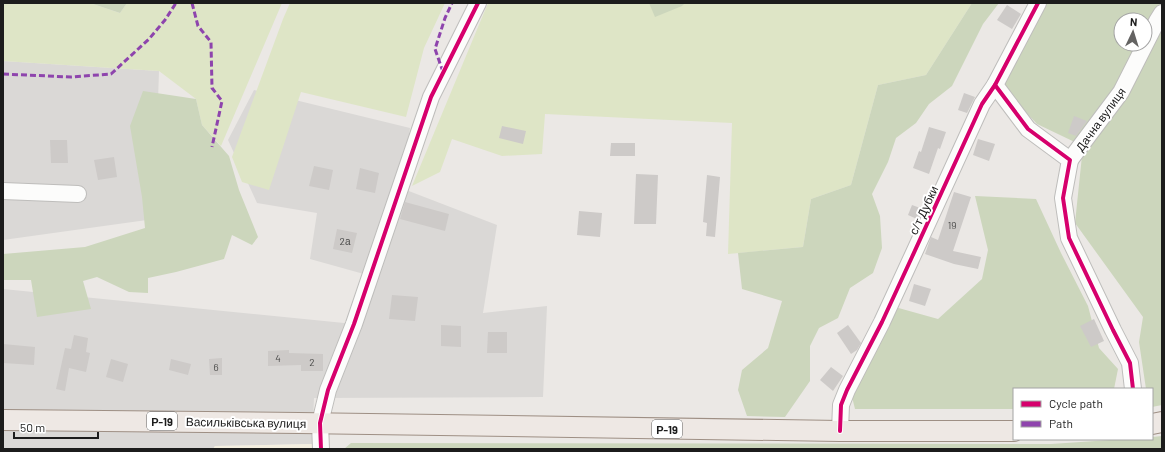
<svg xmlns="http://www.w3.org/2000/svg" width="1165" height="452" font-family="Barlow,sans-serif">
<style>
.residential{fill:#dad8d6}
.education{fill:#f4efe0}
.grass{fill:#dee5c6}
.forest{fill:#ccd6bc;fill-rule:evenodd}
.building{fill:#cdcac8}
.lines{fill:none;stroke-linecap:round;stroke-linejoin:round}
.minor-casing{stroke:#bebdbb;stroke-width:18}
.major-casing{stroke:#9e8f84;stroke-width:22}
.minor{stroke:#fcfcfb;stroke-width:16}
.major{stroke:#eee8e4;stroke-width:20}
.quiet{stroke:#8e44ad;stroke-width:3;stroke-dasharray:6 3;stroke-linecap:butt}
.cycleway-casing{stroke:#fff;stroke-width:6}
.cycleway{stroke:#d6006c;stroke-width:4}
.labels{text-anchor:middle;dominant-baseline:central;stroke-width:4;stroke-linejoin:round;paint-order:stroke}
.number-label{font-size:10px;fill:#484847}
.shield{fill:#fff;stroke:#606060;stroke-width:1}
.shield-label{font-size:11px;font-weight:bold;fill:#1c1c1c}
.street-label{font-size:12px;fill:#1c1c1c;stroke:#fff}
</style>
<rect width="100%" height="100%" fill="#ebe8e5"/>
<g class="residential">
<polygon points="3,61 159,71 154,219 3,240"/>
<polygon points="254,90 410,128 401,188 497,225 483,313 547,306 543,397 314,398 312,444 215,446 213,449 3,449 3,289 354,324 371,276 310,259 317,213 257,203 228,140"/>
</g>
<polygon class="education" points="312,444 312,449 213,449 215,446"/>
<g class="grass">
<polygon points="3,3 90,3 120,13 127,3 282,3 221,146 202,125 196,99 159,71 3,61"/>
<polygon points="290,3 445,3 424,48 406,117 301,92 269,190 242,182 232,157 283,19"/>
<polygon points="488,3 972,3 926,75 878,85 851,185 811,199 803,247 728,254 732,123 545,114 542,154 502,156 452,139 440,172 412,186"/>
</g>
<g class="forest">
<polygon points="90,3 127,3 120,13"/>
<polygon points="649,3 685,3 682,6 655,17"/>
<polygon points="972,3 999,3 983,24 952,86 929,104 916,123 896,138 888,162 872,194 880,216 882,248 873,273 850,288 838,318 819,328 810,346 810,381 785,417 747,416 738,390 742,370 768,348 782,301 742,289 738,253 803,247 811,199 851,185 878,85 926,75"/>
<path d="M 1047,3 L 1162,3 L 1162,405 L 1152,407 L 1152,389 L 1146,389 L 1139,342 L 1143,317 L 1075,223 L 1083,146 L 1037,124 L 1000,85 ZM 1121,20 L 1145,20 L 1145,44 L 1121,44 Z"/>
<polygon points="143,91 196,99 202,125 229,156 239,190 258,237 252,245 232,235 224,259 176,272 148,278 148,293 129,292 97,277 83,281 91,309 37,317 31,280 3,280 3,254 85,247 145,228 142,197 130,126"/>
<polygon points="975,196 1036,199 1061,253 1088,306 1099,348 1118,369 1114,389 1014,389 1014,409 855,409 851,393 895,307 938,319 982,279 988,250"/>
<polygon points="1162,436 1162,449 344,449 351,443 1051,444 1125,439 1152,439 1152,437"/>
</g>
<g class="building">
<polygon points="1007,5 1021,14 1012,29 997,20"/>
<polygon points="964,93 975,97 967,113 958,110"/>
<polygon points="1074,116 1087,121 1076,136 1068,133"/>
<polygon points="502,126 526,131 523,144 499,138"/>
<polygon points="929,127 946,132 940,149 938,148 929,174 913,168 919,151 921,152"/>
<polygon points="978,139 995,144 989,161 973,155"/>
<polygon points="50,140 67,140 68,163 51,163"/>
<polygon points="611,143 635,143 635,156 610,156"/>
<polygon points="114,157 117,177 98,180 94,160"/>
<polygon points="314,166 333,170 329,190 309,186"/>
<polygon points="360,168 379,173 375,193 356,189"/>
<polygon points="636,174 658,175 656,224 634,224"/>
<polygon points="707,175 720,177 715,237 706,236 707,223 703,222"/>
<polygon points="954,192 971,197 953,251 981,257 978,269 954,264 925,254 931,237 938,240"/>
<polygon points="405,202 449,214 445,231 400,219"/>
<polygon points="912,205 923,209 919,220 908,215"/>
<polygon points="579,211 602,213 600,237 577,235"/>
<polygon points="337,229 357,233 352,253 333,249"/>
<polygon points="914,284 931,289 925,306 909,301"/>
<polygon points="392,295 418,297 415,321 389,319"/>
<polygon points="1094,319 1104,341 1091,347 1080,326"/>
<polygon points="441,325 461,326 461,347 441,346"/>
<polygon points="848,325 861,343 857,350 851,354 837,333"/>
<polygon points="488,332 507,332 507,353 487,353"/>
<polygon points="74,335 88,338 86,352 90,353 86,372 69,368 65,391 56,389 65,348 71,349"/>
<polygon points="3,344 35,347 34,365 3,363"/>
<polygon points="289,350 289,353 323,354 323,371 301,371 301,365 268,366 268,351"/>
<polygon points="222,358 222,375 210,375 209,359"/>
<polygon points="111,359 128,364 123,382 106,377"/>
<polygon points="171,359 191,364 188,375 169,370"/>
<polygon points="831,367 843,376 833,391 820,380"/>
</g>
<g class="lines">
<defs>
<g id="minor">
<polyline points="995,85 1028,129 1070,160 1063,198 1069,238 1113,330 1130,363 1133,389"/>
<polyline points="1070,160 1121,92 1157,21 1162,13"/>
<polyline points="3,191 78,194"/>
<polyline points="840,431 841,405 847,390 882,322 912,257 982,104 995,85 1038,3"/>
<polyline points="321,449 320,423 328,390 354,324 431,97 478,3"/>
</g>
<g id="major">
<polyline points="3,420 299,423 840,431 1014,431"/>
<polyline points="1152,424 1162,422"/>
</g>
</defs>
<use href="#minor" class="minor-casing"/>
<use href="#major" class="major-casing"/>
<use href="#minor" class="minor"/>
<use href="#major" class="major"/>
<g class="quiet">
<polyline points="192,3 198,26 211,42 212,88 222,101 212,147"/>
<polyline points="443,72 435,49 445,18 452,3"/>
<polyline points="3,74 71,77 111,74 149,39 165,20 176,3"/>
</g>
<defs>
<g id="cycleway">
<polyline points="995,85 1028,129 1070,160 1063,198 1069,238 1113,330 1130,363 1133,389"/>
<polyline points="840,431 841,405 847,390 882,322 912,257 982,104 995,85 1038,3"/>
<polyline points="321,449 320,423 328,390 354,324 431,97 478,3"/>
</g>
</defs>
<use href="#cycleway" class="cycleway-casing"/>
<use href="#cycleway" class="cycleway"/>
</g>
<g class="labels">
<g class="number-label">
<text x="952" y="225">19</text>
<text x="345" y="241">2а</text>
<text x="278" y="358">4</text>
<text x="312" y="362">2</text>
<text x="216" y="367">6</text>
</g>
<g class="shield">
<rect x="147" y="412" width="30" height="18" rx="3"/>
<rect x="652" y="420" width="30" height="18" rx="3"/>
</g>
<g class="shield-label">
<text x="162" y="421">Р-19</text>
<text x="667" y="429">Р-19</text>
</g>
<g class="street-label">
<text transform="translate(1100 119) rotate(-54)">Дачна вулиця</text>
<text transform="translate(923 210) rotate(-65)">с/т Дубки</text>
<text transform="translate(246 422) rotate(1)">Васильківська вулиця</text>
</g>
</g>
<rect width="1165" height="452" fill="none" stroke="#1c1c1c" stroke-width="8"/>
<rect x="1013" y="388" width="140" height="52" fill="#ffffff" stroke="#a4a4a4"/>
<rect x="1021" y="401" width="20" height="6" fill="#d6006c" stroke="#a4a4a4"/>
<text x="1049" y="408" font-size="12" fill="#1c1c1c">Cycle path</text>
<rect x="1021" y="421" width="20" height="6" fill="#8e44ad" stroke="#a4a4a4"/>
<text x="1049" y="428" font-size="12" fill="#1c1c1c">Path</text>
<g transform="translate(1133 32) rotate(4)"><circle r="19" fill="#ffffff" stroke="#a4a4a4"/>
<path d="M0-3L7 15L0 10L-7 15Z" fill="#646362"/>
<text y="-6" font-size="11" font-weight="bold" text-anchor="middle" fill="#1c1c1c">N</text>
</g>
<path d="M14 432v6h84v-6" fill="none" stroke="#1c1c1c" stroke-width="2"/>
<text x="20" y="432" font-size="12" fill="#1c1c1c" stroke="#ffffff" stroke-width="3" paint-order="stroke">50 m</text>
</svg>
